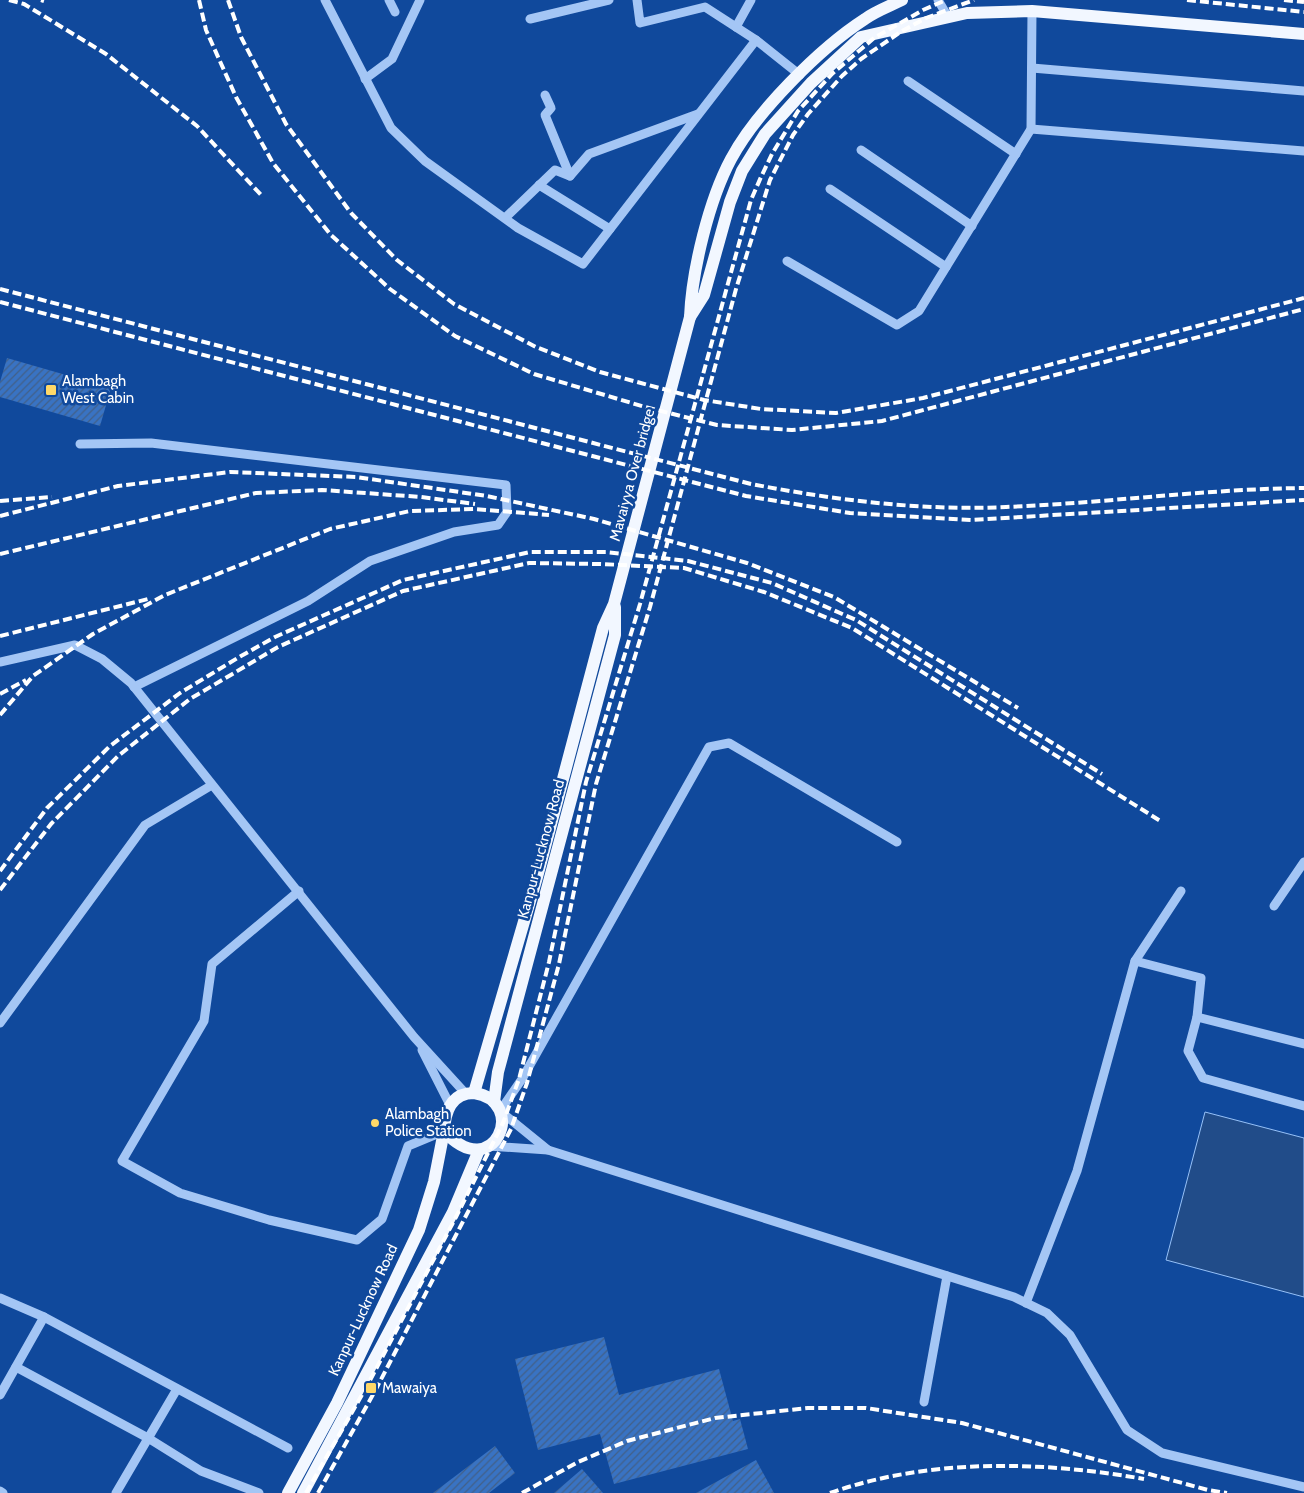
<svg xmlns="http://www.w3.org/2000/svg" width="1304" height="1493" font-family="Cabin,sans-serif">
<style>
.water{fill:#214c89;stroke:#96c1f8}
.building{fill:url(#building-hatch)}
.lines{fill:none;stroke-linecap:round;stroke-linejoin:round}
.minor{stroke:#a4c6f5;stroke-width:9}
.major{stroke:#f2f7ff;stroke-width:12}
.rail{stroke:#fff;stroke-width:4;stroke-dasharray:9 4;stroke-linecap:butt}
.poi-dot{fill:#ffd868;stroke:#10499c;stroke-width:2}
.labels{text-anchor:middle;dominant-baseline:central;stroke-width:5;stroke-linejoin:round;paint-order:stroke}
.poi-label{font-size:15px;fill:#fff;stroke:#10499c;text-anchor:start}
.street-label{font-size:15px;fill:#fff;stroke:#10499c}
</style>
<defs>
<pattern id="building-hatch" width="6" height="6" patternUnits="userSpaceOnUse" patternTransform="scale(1.25)"><rect width="6" height="6" fill="#3973c3"/><path d="M-1 1l2-2M0 6l6-6M5 7l2-2" fill="none" stroke="#426088"/></pattern>
</defs>
<rect width="100%" height="100%" fill="#10499c"/>
<polygon class="water" points="1205,1112 1304,1138 1304,1297 1166,1260"/>
<g class="building">
<polygon points="7,358 111,388 100,426 0,397 0,382"/>
<polygon points="604,1337 619,1395 719,1369 733,1421 740,1419 748,1449 614,1484 600,1434 538,1450 515,1359"/>
<polygon points="495,1446 515,1473 489,1493 433,1493"/>
<polygon points="756,1460 774,1493 696,1493"/>
<polygon points="582,1469 603,1493 554,1493"/>
</g>
<g class="lines">
<g class="minor">
<polyline points="325,0 391,128 425,161 518,228 583,264 756,40"/>
<polyline points="389,0 395,12"/>
<polyline points="637,0 640,23 705,7 756,40 800,75"/>
<polyline points="938,0 948,17"/>
<polyline points="530,19 609,0"/>
<polyline points="736,27 751,0"/>
<polyline points="1032,68 1304,91"/>
<polyline points="365,79 392,59 420,0"/>
<polyline points="908,81 1016,154"/>
<polyline points="545,95 551,108 545,115 570,176"/>
<polyline points="1031,129 1304,151"/>
<polyline points="861,150 972,226"/>
<polyline points="539,185 610,229"/>
<polyline points="830,189 946,267"/>
<polyline points="505,218 555,170 570,176 589,154 698,114"/>
<polyline points="787,261 897,325 919,311 1031,129 1032,11"/>
<polyline points="80,444 151,443 506,485 507,512 498,525 454,532 370,561 308,601 134,687"/>
<polyline points="0,662 75,645 102,659 131,683 414,1037 466,1094"/>
<polyline points="299,891 212,964 204,1021 122,1161 180,1193 269,1220 357,1240 382,1219 408,1146 444,1131"/>
<polyline points="1274,906 1304,862"/>
<polyline points="1135,961 1201,978 1197,1017 1188,1051 1203,1078 1304,1106"/>
<polyline points="1197,1017 1304,1044"/>
<polyline points="0,1023 145,825 212,785"/>
<polyline points="422,1050 450,1105"/>
<polyline points="488,1146 548,1150 1014,1297 1047,1313 1070,1335 1127,1430 1162,1453 1304,1487"/>
<polyline points="548,1150 500,1111 522,1079 709,747 729,743 897,842"/>
<polyline points="0,1298 44,1317 288,1448"/>
<polyline points="1026,1303 1077,1171 1135,961 1181,891"/>
<polyline points="16,1367 148,1438 201,1471 259,1493"/>
<polyline points="0,1395 44,1317"/>
<polyline points="924,1402 947,1276"/>
<polyline points="0,1491 3,1493"/>
<polyline points="116,1493 177,1389"/>
</g>
<g class="major">
<polyline points="690,317 704,295 730,202 742,171 765,134 811,83 861,37 967,13 1032,11 1304,34"/>
<path d="M 474,1093 L 537,877 L 603,628 L 614,604 L 690,317 C 692,270 709,200 731,159 C 756,112 820,48 865,19 C 876,11 890,6 902,0"/>
<path d="M 474,1093 C 529,1101 494,1186 444,1131 C 445,1112 451,1093 474,1093 Z"/>
<polyline points="494,1102 498,1072 615,635 615,607"/>
<polyline points="288,1493 337,1403 419,1230 434,1182 444,1131"/>
<polyline points="303,1493 453,1212 479,1150"/>
</g>
<g class="rail">
<polyline points="9,0 24,4 106,54 197,126 262,196"/>
<polyline points="41,0 44,1"/>
<polyline points="199,0 206,30 236,97 273,163 331,235 390,289 455,336 534,374 645,407 717,425 792,430 882,421 1304,309"/>
<polyline points="228,0 241,37 286,124 351,213 397,260 454,304 536,347 600,372 704,400 761,409 836,413 923,398 1304,298"/>
<polyline points="1187,0 1304,12"/>
<polyline points="1284,0 1304,2"/>
<path d="M 0,289 L 751,484 C 835,500 921,511 1006,507 C 1106,503 1205,489 1304,488"/>
<polyline points="0,302 746,496 850,513 971,520 1304,500"/>
<polyline points="0,501 52,497"/>
<polyline points="0,516 118,486 230,472 356,477 487,496 594,519 747,563 834,597 1018,708"/>
<polyline points="0,554 256,493 322,490 421,497 475,504"/>
<polyline points="0,636 148,599"/>
<polyline points="0,694 26,680"/>
<polyline points="0,715 33,676 93,634 165,595 330,529 410,511 475,509 549,515"/>
<polyline points="0,871 47,808 110,746 180,693 241,656 275,637 403,580 530,552 606,552 688,561 772,583 856,620 1102,774"/>
<polyline points="0,890 51,824 118,756 190,699 278,647 403,591 529,563 601,564 684,568 764,592 852,628 1162,822"/>
<polyline points="306,1493 367,1386 456,1217 503,1123 519,1079 549,962 586,782 640,604 727,287 751,200 761,177 772,154 798,111 832,74 874,38 923,10 946,0"/>
<polyline points="318,1493 375,1391 511,1129 527,1083 559,964 596,784 650,607 736,289 770,180 793,135 808,114 842,76 861,59 902,31 926,18 974,0"/>
<polyline points="522,1493 578,1462 627,1441 715,1418 808,1408 866,1408 962,1423 1208,1490 1227,1493"/>
<path d="M 830,1493 C 929,1458 1042,1461 1144,1479"/>
</g>
</g>
<g class="poi-dot">
<rect x="45" y="384" width="12" height="12" rx="2.5"/>
<circle cx="375" cy="1123" r="5"/>
<rect x="365" y="1382" width="12" height="12" rx="2.5"/>
</g>
<g class="labels">
<g class="poi-label">
<text x="62" y="381">Alambagh<tspan x="62" dy="17">West Cabin</tspan></text>
<text x="385" y="1114">Alambagh<tspan x="385" dy="17">Police Station</tspan></text>
<text x="382" y="1388">Mawaiya</text>
</g>
<g class="street-label">
<text transform="translate(632 475) rotate(-75)">Mavaiyya Over bridge</text>
<text transform="translate(541 849) rotate(-75)">Kanpur-Lucknow Road</text>
<text transform="translate(363 1310) rotate(-65)">Kanpur-Lucknow Road</text>
</g>
</g>
</svg>
